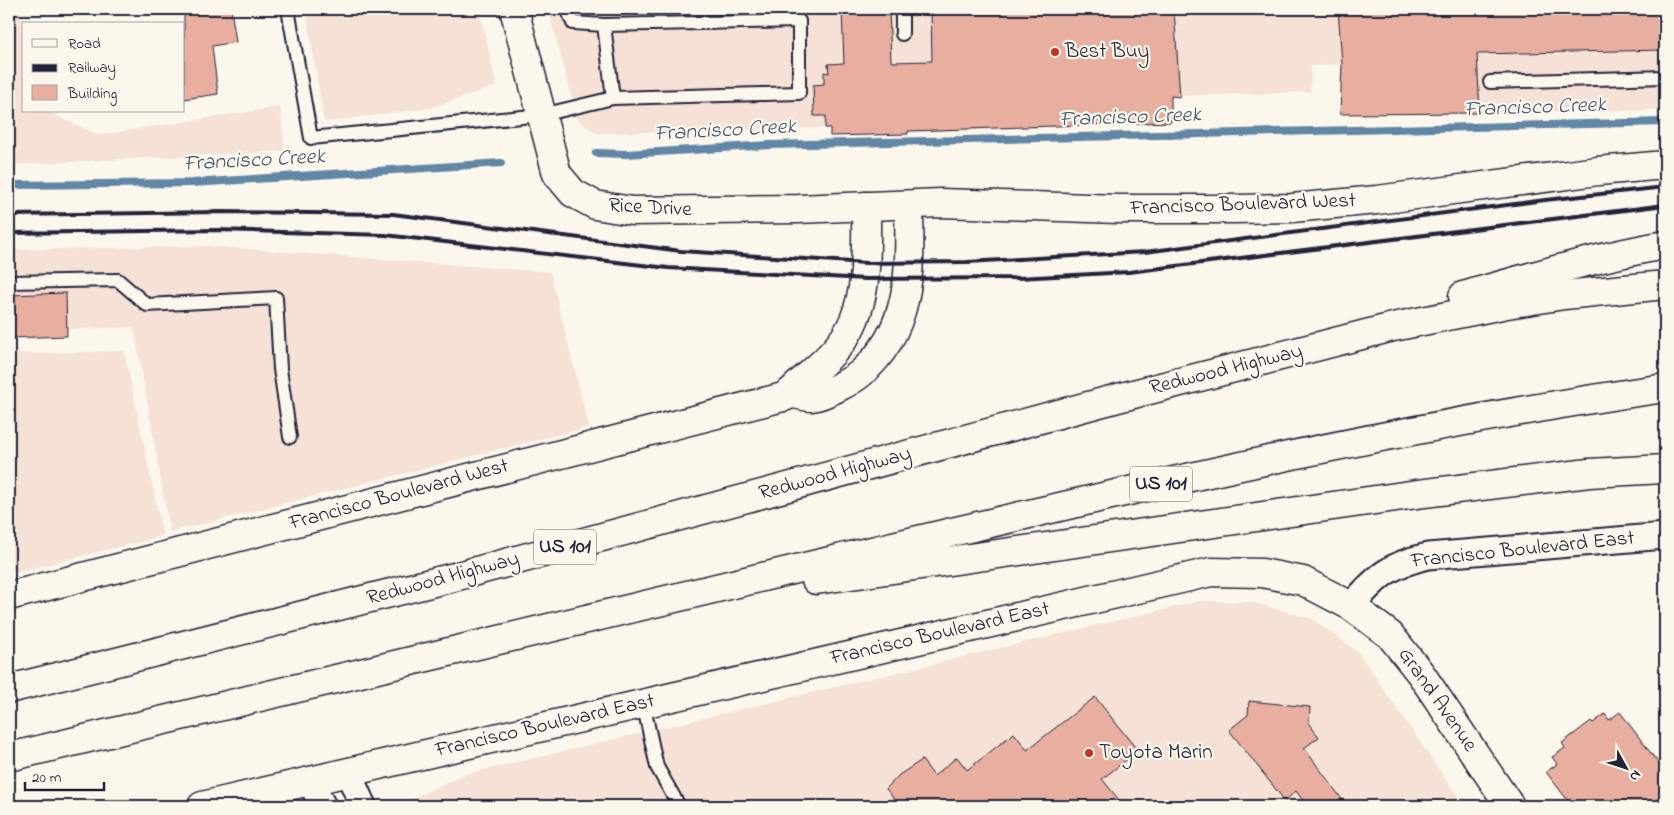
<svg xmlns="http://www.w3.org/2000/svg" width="1674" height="815" font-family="'Indie Flower',sans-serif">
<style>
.built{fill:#f5e1d6}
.water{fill:#8cc8ec;stroke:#6286a5}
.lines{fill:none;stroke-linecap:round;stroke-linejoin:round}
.stream{stroke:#6286a5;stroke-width:8}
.building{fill:#e8afa1;stroke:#22223b}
.lane-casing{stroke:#22223b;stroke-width:16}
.street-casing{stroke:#22223b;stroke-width:29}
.secondary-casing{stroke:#22223b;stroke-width:31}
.highway-casing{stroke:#22223b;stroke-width:31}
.lane{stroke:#fbf7ec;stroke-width:12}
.street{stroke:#fbf7ec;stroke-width:25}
.secondary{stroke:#fbf7ec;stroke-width:28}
.highway{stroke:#fbf7ec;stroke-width:28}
.rail{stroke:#22223b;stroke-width:4}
.poi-dot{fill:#c8321e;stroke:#fbf7ec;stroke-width:2}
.labels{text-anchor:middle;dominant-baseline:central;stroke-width:4.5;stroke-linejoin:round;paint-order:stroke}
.shield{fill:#fbf7ec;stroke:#636270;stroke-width:1}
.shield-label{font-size:20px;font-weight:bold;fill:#22223b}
.poi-label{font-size:21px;fill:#22223b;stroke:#fbf7ec;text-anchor:start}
.street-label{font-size:21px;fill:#22223b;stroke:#fbf7ec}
.water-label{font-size:22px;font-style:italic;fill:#425470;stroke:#fbf7ec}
</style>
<rect width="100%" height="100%" fill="#fbf7ec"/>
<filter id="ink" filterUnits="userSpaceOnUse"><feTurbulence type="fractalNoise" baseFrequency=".02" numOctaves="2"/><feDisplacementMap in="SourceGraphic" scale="10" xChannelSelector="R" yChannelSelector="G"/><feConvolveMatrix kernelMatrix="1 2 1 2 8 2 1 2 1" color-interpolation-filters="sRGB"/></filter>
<g filter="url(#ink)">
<g class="built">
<polygon points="9,9 20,9 24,40 24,111 46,111 99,135 280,107 285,151 9,165"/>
<polygon points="306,9 479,9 497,86 430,108 324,122"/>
<polygon points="548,9 1665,9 1665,110 1340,114 1341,64 1311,66 1310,92 1171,96 1171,122 830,136 830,128 825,128 597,133 578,120"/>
<polygon points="207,246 550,272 589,427 170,532 134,327 9,331 9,250"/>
<polygon points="124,351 163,536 9,574 9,354"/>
<polygon points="1200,601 1251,602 1312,619 1358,652 1464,806 406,806 407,801 463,775"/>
</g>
<polygon class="water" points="1665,726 1665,758 1659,731"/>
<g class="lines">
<g class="stream">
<polyline points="596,153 626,154 770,145 1665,122"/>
<polyline points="9,185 192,183 501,163"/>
</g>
</g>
<g class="building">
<polygon points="184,9 231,9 236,42 212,46 218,94 184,99"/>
<polygon points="842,9 889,9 891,62 932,61 931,9 1174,9 1180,97 1171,96 1171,122 908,131 908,134 830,136 830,128 825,128 826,116 814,116 813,85 824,84 824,72 829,73 828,64 844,63"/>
<polygon points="1338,9 1665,9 1665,50 1477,54 1480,113 1340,114 1342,64"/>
<polygon points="66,293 67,336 9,338 9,295"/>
<polygon points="1095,697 1138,751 1102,779 1124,806 900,806 886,789 899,775 922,760 934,776 957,757 967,770 1014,733 1027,750"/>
<polygon points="1249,701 1310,707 1309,724 1319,737 1304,748 1347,806 1307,806 1296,791 1285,801 1229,730 1248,715"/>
<polygon points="1620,712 1665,772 1665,806 1572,806 1546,772 1557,764 1552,757 1565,748 1562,743 1591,721 1593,723 1605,714 1609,720"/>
</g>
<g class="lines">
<defs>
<g id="lane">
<polyline points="288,9 311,138 542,115 613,98 604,25 799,21 799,93 613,98"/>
<polyline points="567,9 573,23 604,25"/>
<polyline points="902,9 902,34"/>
<polyline points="1490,82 1665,77"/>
<polyline points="9,282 118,280 147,305 276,298 280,369 290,437"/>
<polyline points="643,703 657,767 679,806"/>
</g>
<g id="street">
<path d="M 1351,606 C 1378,576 1388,565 1428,556 L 1665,536"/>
<polyline points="348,772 363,806"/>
<polyline points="310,781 323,806"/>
</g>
<g id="secondary">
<polyline points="514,9 557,174 573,193 595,205 632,211 798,209 941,203 1118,209 1234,209 1292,208 1377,200 1598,171 1665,165"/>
<path d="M 789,393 C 796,394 805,397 812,397 C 825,395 850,382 860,374 C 913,329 910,269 909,205"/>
<path d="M 9,596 L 787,396 C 804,377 825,364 840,344 C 870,306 866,252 866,206"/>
<polyline points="202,806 1211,572 1262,573 1303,581 1351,606 1390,635 1421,674 1510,806"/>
</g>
<g id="highway">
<path d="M 1463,296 C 1530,277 1596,257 1665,245"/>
<polyline points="816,580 1417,494 1589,473 1665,469"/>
<polyline points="9,689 454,577 1118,398 1393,327 1507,304 1564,295 1665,285"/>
<path d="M 9,757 C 285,691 562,625 838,559 C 1112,494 1387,428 1665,388"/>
</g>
</defs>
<use href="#lane" class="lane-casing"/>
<use href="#street" class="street-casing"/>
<use href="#secondary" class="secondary-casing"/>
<use href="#highway" class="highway-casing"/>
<use href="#lane" class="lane"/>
<use href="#street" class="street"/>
<use href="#secondary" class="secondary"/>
<use href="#highway" class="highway"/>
<g class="rail">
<polyline points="9,215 218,212 393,214 681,251 866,263 967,262 1145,252 1545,200 1665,187"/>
<polyline points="9,233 216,230 385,235 668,268 866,279 1018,278 1129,272 1665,205"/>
</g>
</g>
</g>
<g class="poi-dot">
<circle cx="1055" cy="52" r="5"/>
<circle cx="1089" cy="753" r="5"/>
</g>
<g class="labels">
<g class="shield">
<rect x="1130" y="466.5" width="62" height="35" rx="4"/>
<rect x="534" y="529.5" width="62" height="35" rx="4"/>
</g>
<g class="shield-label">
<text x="1161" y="484">US 101</text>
<text x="565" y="547">US 101</text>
</g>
<g class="poi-label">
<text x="1065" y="52">Best Buy</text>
<text x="1099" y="753">Toyota Marin</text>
</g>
<g class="street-label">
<text transform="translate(1243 205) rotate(-2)">Francisco Boulevard West</text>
<text transform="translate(650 208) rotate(3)">Rice Drive</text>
<text transform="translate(1226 370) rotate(-14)">Redwood Highway</text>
<text transform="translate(835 474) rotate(-15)">Redwood Highway</text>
<text transform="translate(399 495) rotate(-15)">Francisco Boulevard West</text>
<text transform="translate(1523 550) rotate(-6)">Francisco Boulevard East</text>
<text transform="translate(443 579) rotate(-15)">Redwood Highway</text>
<text transform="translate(940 634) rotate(-13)">Francisco Boulevard East</text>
<text transform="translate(1437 700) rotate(55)">Grand Avenue</text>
<text transform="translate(545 726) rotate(-13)">Francisco Boulevard East</text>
</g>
<g class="water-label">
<text transform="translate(1535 108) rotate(-2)">Francisco Creek</text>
<text transform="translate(1130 118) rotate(-2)">Francisco Creek</text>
<text transform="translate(725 131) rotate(-3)">Francisco Creek</text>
<text transform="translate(254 161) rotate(-3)">Francisco Creek</text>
</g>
</g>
<rect width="1674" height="815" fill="none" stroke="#fbf7ec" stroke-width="30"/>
<rect x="15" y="15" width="1644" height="785" fill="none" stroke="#22223b" stroke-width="2" filter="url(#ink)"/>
<rect x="22" y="22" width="162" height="90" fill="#fbf7ec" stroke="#a4a2a5"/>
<rect x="32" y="39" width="25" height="8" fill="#fbf7ec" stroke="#a4a2a5"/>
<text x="68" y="48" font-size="15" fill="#22223b">Road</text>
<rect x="32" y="64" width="25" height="8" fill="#22223b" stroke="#a4a2a5"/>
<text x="68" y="72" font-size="15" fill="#22223b">Railway</text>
<rect x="32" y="85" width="25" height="15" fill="#e8afa1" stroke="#a4a2a5"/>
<text x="68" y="98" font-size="15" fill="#22223b">Building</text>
<g transform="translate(1626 768) rotate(130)" stroke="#fbf7ec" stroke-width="4" paint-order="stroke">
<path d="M0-4L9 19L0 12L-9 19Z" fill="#22223b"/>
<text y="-8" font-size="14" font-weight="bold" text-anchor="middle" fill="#22223b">N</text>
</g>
<path d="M25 782v8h79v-8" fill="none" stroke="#22223b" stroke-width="2.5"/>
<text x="32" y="782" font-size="15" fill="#22223b" stroke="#fbf7ec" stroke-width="4" paint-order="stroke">20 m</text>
</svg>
